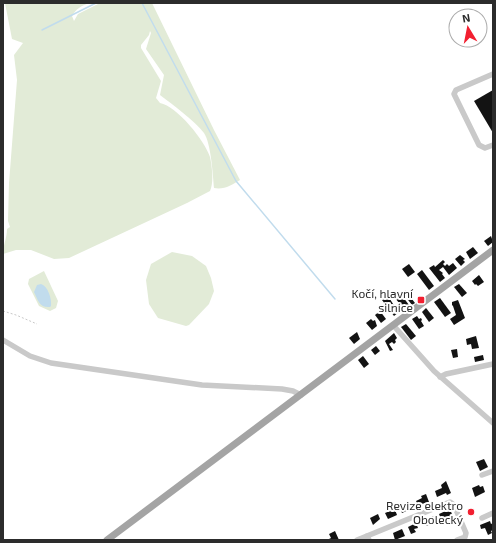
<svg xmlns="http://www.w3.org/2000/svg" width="496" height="543" font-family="'Exo 2',sans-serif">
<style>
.green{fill:#e2ebd7}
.water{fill:#c1dced}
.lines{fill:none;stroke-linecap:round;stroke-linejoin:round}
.stream{stroke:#c1dced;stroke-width:1.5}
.building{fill:#131313}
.path{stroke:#c9c9c9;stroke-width:1;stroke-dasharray:2 2;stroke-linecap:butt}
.minor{stroke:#c9c9c9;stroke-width:5.5}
.major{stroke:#a4a4a4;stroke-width:7}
.poi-dot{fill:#f21f30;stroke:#fff;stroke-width:1.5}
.labels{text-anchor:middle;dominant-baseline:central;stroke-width:4;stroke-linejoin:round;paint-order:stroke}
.poi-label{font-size:12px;fill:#2c2c2c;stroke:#fff;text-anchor:end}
</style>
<rect width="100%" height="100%" fill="#fff"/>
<g class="green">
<path d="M 5,3 L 89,3 C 81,6 76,9 72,16 L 74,21 L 78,14 L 100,3 L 152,3 L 214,130 L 240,180 C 232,185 224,190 214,188 C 213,176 211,143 204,133 C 194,120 173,105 160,95 L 164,75 L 146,49 L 151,33 L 150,31 L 149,35 L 141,45 L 141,48 L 161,81 L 156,98 L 160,103 C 177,106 205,141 210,157 C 212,166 214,183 210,191 L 187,203 L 69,258 L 54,259 L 31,250 L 16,250 L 3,254 C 3,245 7,238 7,229 L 10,227 L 8,221 L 9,183 L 17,80 L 14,55 L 23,43 L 12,39 Z"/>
<polygon points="172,252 192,256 206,266 211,278 214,291 209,304 189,325 186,326 158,318 149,304 146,280 151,264"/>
<polygon points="44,271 58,301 56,308 50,311 39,306 28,284 29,279"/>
</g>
<path class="water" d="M 41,284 C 48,286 52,299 51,306 L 50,307 C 39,308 38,300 34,292 L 37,285 Z"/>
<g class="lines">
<g class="stream">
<polyline points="142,3 236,181 335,299"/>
<polyline points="42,30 96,3"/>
</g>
</g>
<g class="building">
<polygon points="493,90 493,133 474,101"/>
<polygon points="491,236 493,242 488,246 484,241"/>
<polygon points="473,247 478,253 470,259 466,252"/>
<polygon points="460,255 465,259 463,260 465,262 461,266 455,259"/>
<polygon points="443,260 445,262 443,264 445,266 447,264 449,266 453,263 457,268 449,275 443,267 439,270 443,273 442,274 445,278 440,282 429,268 434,265 435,267"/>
<polygon points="409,264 415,272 408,277 402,269"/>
<polygon points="422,270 434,286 429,290 417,274"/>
<polygon points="479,275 484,282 478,286 476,284 475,285 472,281"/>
<polygon points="459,284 467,293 462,297 454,287"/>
<polygon points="405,290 415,303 412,305 405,296 403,297 409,305 404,309 395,298"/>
<polygon points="388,296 395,307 397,306 399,308 397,309 399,312 394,316 382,300"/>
<polygon points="440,298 451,313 445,317 434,302"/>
<polygon points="458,300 465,318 454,325 450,319 456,315 453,306 452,305 452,302"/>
<polygon points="426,308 434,318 429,322 422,312"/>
<polygon points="380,311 386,319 381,323 375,315"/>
<polygon points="417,316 419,319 421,318 422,320 421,321 424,326 419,329 412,319"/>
<polygon points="371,319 373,321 375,320 377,326 372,330 366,323"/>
<polygon points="406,324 416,336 411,340 401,327"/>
<polygon points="357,332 360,339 354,344 349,338"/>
<polygon points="394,333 397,338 395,340 396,342 394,344 392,342 389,344 393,350 390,351 385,341"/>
<polygon points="476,336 479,348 472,349 471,344 467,345 466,339"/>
<polygon points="376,346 380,351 375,355 371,350"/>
<polygon points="457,349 458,357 453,358 451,350"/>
<polygon points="483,355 484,360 475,362 474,357"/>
<polygon points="363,356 369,364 364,368 358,360"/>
<polygon points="484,459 488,467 480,471 476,462"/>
<polygon points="446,481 451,493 447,495 446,493 437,497 435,491 442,488 441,485"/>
<polygon points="479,485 480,487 483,486 485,492 475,497 472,488"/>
<polygon points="426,494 429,502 418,505 416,501 422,498 421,496"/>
<polygon points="408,503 411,509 402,513 399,506"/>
<polygon points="394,507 397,515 388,519 385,513 390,511 389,509"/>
<polygon points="450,509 453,517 448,519 449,521 443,524 439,514"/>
<polygon points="378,514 380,519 373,525 370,518"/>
<polygon points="433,516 436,522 426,526 424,520"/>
<polygon points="490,521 491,524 493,523 493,530 491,531 492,533 488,535 485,528 481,529 480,525"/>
<polygon points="416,523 418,528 414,529 416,532 411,534 408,527"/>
<polygon points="402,529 405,536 395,540 393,533"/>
<polygon points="335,531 339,540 327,540 331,538 329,534"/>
</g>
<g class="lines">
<polyline class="path" points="3,311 16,315 37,324"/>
<g class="minor">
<polyline points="493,74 456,90 454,94 479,145 485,148 493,145"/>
<polyline points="393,325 434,371 493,423"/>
<polyline points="3,340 30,356 51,363 202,385 282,389 293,391 301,395"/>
<polyline points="440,377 446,374 493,364"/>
<polyline points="482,475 493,471"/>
<polyline points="482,518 493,513"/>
<polyline points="357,540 367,536"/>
<polyline points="369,540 367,536 450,502 454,505 466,533 465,537 457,540"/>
</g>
<polyline class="major" points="107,540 493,250"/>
</g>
<g class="poi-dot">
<rect x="417" y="296" width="8" height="8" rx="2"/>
<circle cx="471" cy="512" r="4"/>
</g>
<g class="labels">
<g class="poi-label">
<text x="413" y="293">Kočí, hlavní<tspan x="413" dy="14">silnice</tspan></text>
<text x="463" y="505">Revize elektro<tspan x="463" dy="14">Obolecký</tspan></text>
</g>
</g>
<rect width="496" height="543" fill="none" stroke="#2c2c2c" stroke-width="8"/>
<g transform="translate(468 28) rotate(350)"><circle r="19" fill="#ffffff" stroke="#ababab"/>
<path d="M0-3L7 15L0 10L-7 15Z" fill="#f21f30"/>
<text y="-6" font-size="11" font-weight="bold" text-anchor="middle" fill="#2c2c2c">N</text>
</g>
</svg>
